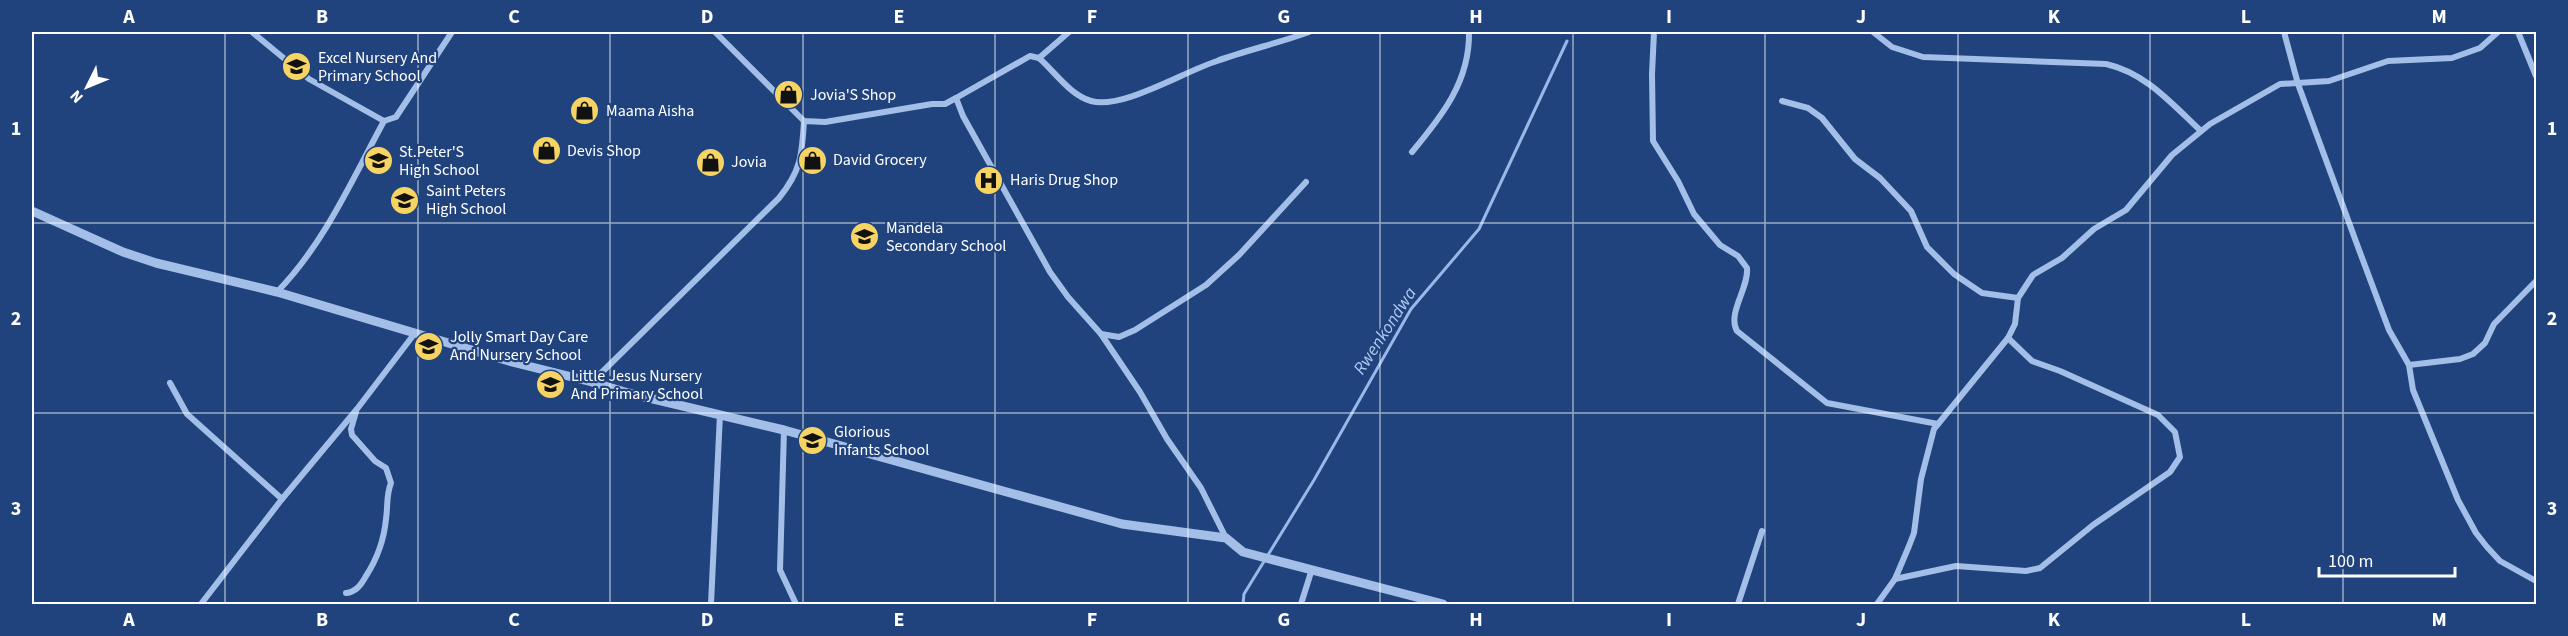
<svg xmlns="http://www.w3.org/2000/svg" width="2568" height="636" font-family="'Source Sans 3',sans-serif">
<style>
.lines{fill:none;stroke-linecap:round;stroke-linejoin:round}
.stream{stroke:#97b8e9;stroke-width:3}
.minor{stroke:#a3bee7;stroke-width:6}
.tertiary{stroke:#a3bee7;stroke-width:9}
.grid{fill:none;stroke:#fff;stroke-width:1.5;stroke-opacity:0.55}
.labels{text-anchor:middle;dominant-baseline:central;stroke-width:4.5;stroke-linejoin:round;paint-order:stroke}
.poi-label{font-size:16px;fill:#fff;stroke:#20437e;text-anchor:start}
.water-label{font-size:18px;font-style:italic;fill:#afc8ef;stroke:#20437e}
.neatline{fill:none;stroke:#fff;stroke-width:2}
.grid-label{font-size:20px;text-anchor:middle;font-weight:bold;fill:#fff}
</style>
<rect width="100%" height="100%" fill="#20437e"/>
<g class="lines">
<polyline class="stream" points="1243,604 1244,594 1314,480 1411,309 1479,229 1567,41"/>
<g class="minor">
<polyline points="252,32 309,79 384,121"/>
<polyline points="715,32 804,121 825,122 932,104 945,104 956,98 963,116 1050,272 1068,297 1101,334 1140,392 1167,439 1201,488 1226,538"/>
<path d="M 1654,32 L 1652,74 L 1653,141 L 1678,181 L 1694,214 L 1720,245 L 1738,256 L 1747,268 C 1749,288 1727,313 1737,331 L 1827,403 L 1938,424"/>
<path d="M 1873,32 L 1892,47 L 1923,57 L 2106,64 C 2146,73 2172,104 2201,131"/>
<polyline points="2284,32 2298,84 2358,247 2389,330 2409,365 2413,390 2458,500 2476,533 2487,547 2500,561 2536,581"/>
<polyline points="2518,32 2536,76"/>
<polyline points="1039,58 1069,32"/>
<path d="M 956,98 L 1030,56 L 1039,58 C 1055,72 1070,95 1091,101 C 1122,110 1185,71 1217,61 C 1247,50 1279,43 1309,32"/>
<polyline points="1782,101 1808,108 1822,118 1855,159 1880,178 1911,211 1927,247 1954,274 1982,293 2018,298"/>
<path d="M 1412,152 C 1442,116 1470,81 1469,32"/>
<path d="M 277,292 C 324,244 352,180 384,121 L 396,117 L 452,32"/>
<polyline points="1101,334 1119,337 1135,330 1206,285 1239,255 1306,182"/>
<polyline points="2409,365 2460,359 2473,354 2485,343 2494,324 2536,281"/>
<path d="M 592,382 L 779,198 C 801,171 802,155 804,121"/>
<polyline points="170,383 187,414 282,499"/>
<polyline points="784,430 780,570 796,604"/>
<polyline points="1895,579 1956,566 2026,571 2040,568 2093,525 2170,472 2180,457 2175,432 2158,415 2060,371 2032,361 2008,338"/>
<path d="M 346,593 C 356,592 361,585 366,576 C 377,559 384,540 386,519 C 388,506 386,495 391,483 L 386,468 L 375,461 L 352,435 L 351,429 L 356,412"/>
<polyline points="201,604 282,499 357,409 415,333"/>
<polyline points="711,604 720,414"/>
<polyline points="1301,604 1312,569"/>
<polyline points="1738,604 1762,531"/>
<polyline points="1877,604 1895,579 1909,546 1914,533 1921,479 1934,429 2008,338 2015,324 2018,298 2033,275 2062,258 2094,229 2126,210 2172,155 2210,124 2280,84 2329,81 2388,61 2452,58 2480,48 2498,32"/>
</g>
<polyline class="tertiary" points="32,211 123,252 156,263 277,292 512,362 592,382 628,393 784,430 1122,524 1226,538 1243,552 1443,604"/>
</g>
<path class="grid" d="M 225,32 L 225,604M 418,32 L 418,604M 610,32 L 610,604M 803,32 L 803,604M 995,32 L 995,604M 1188,32 L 1188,604M 1380,32 L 1380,604M 1573,32 L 1573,604M 1765,32 L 1765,604M 1958,32 L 1958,604M 2150,32 L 2150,604M 2343,32 L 2343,604M 32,223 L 2536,223M 32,413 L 2536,413"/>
<defs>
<symbol id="school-disc" viewBox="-11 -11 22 22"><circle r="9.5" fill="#f5d464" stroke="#20437e"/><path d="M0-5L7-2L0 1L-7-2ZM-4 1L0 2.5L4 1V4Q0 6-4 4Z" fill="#111"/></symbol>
<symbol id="shop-disc" viewBox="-11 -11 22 22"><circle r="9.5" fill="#f5d464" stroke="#20437e"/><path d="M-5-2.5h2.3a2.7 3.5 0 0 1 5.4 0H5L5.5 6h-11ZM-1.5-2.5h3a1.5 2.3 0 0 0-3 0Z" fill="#111"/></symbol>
<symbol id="hospital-disc" viewBox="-11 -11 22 22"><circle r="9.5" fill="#f5d464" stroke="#20437e"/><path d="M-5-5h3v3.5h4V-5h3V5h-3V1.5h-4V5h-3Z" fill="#111"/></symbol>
</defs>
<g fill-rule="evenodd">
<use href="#school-disc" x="280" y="50" width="33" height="33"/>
<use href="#shop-disc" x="772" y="78" width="33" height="33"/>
<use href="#shop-disc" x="568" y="94" width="33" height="33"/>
<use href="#shop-disc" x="530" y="134" width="33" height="33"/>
<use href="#shop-disc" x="796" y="144" width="33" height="33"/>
<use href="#school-disc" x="362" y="144" width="33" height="33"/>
<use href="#shop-disc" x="694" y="146" width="33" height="33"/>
<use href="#hospital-disc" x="972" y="164" width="33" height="33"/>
<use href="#school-disc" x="388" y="184" width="33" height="33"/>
<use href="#school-disc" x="848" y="220" width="33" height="33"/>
<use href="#school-disc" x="412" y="330" width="33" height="33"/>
<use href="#school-disc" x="534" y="368" width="33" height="33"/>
<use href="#school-disc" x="796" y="424" width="33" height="33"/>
</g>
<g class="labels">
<g class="poi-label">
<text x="318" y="58">Excel Nursery And<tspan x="318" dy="18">Primary School</tspan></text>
<text x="810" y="95">Jovia'S Shop</text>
<text x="606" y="111">Maama Aisha</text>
<text x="567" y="151">Devis Shop</text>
<text x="399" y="152">St.Peter'S<tspan x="399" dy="18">High School</tspan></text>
<text x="833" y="160">David Grocery</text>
<text x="731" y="162">Jovia</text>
<text x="1010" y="180">Haris Drug Shop</text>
<text x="426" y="191">Saint Peters<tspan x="426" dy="18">High School</tspan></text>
<text x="886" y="228">Mandela<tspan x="886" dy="18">Secondary School</tspan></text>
<text x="450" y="337">Jolly Smart Day Care<tspan x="450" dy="18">And Nursery School</tspan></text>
<text x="571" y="376">Little Jesus Nursery<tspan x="571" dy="18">And Primary School</tspan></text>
<text x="834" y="432">Glorious<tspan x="834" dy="18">Infants School</tspan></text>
</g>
<g class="water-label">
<text transform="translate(1385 331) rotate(-57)">Rwenkondwa</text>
</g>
</g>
<rect width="2568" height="636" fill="none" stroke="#20437e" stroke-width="66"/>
<g transform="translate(87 87) rotate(227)" stroke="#20437e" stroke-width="4.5" paint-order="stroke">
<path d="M0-4.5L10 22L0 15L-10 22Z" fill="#ffffff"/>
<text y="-9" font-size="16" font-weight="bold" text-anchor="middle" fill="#ffffff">N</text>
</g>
<path d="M2319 567v9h136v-9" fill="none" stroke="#ffffff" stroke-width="3"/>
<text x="2328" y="567" font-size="18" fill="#ffffff" stroke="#20437e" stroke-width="4.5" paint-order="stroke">100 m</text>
<rect x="33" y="33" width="2502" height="570" class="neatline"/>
<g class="grid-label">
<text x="129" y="23">A</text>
<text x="322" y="23">B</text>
<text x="514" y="23">C</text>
<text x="707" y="23">D</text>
<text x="899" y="23">E</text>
<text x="1092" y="23">F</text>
<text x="1284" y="23">G</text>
<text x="1476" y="23">H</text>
<text x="1669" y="23">I</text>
<text x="1861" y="23">J</text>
<text x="2054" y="23">K</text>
<text x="2246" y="23">L</text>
<text x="2439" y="23">M</text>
<text x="16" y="135">1</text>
<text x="2552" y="135">1</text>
<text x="16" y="325">2</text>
<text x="2552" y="325">2</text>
<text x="16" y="515">3</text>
<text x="2552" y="515">3</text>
<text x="129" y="626">A</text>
<text x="322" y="626">B</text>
<text x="514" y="626">C</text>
<text x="707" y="626">D</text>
<text x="899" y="626">E</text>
<text x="1092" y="626">F</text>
<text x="1284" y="626">G</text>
<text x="1476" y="626">H</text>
<text x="1669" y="626">I</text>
<text x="1861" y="626">J</text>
<text x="2054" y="626">K</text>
<text x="2246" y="626">L</text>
<text x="2439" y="626">M</text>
</g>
</svg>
